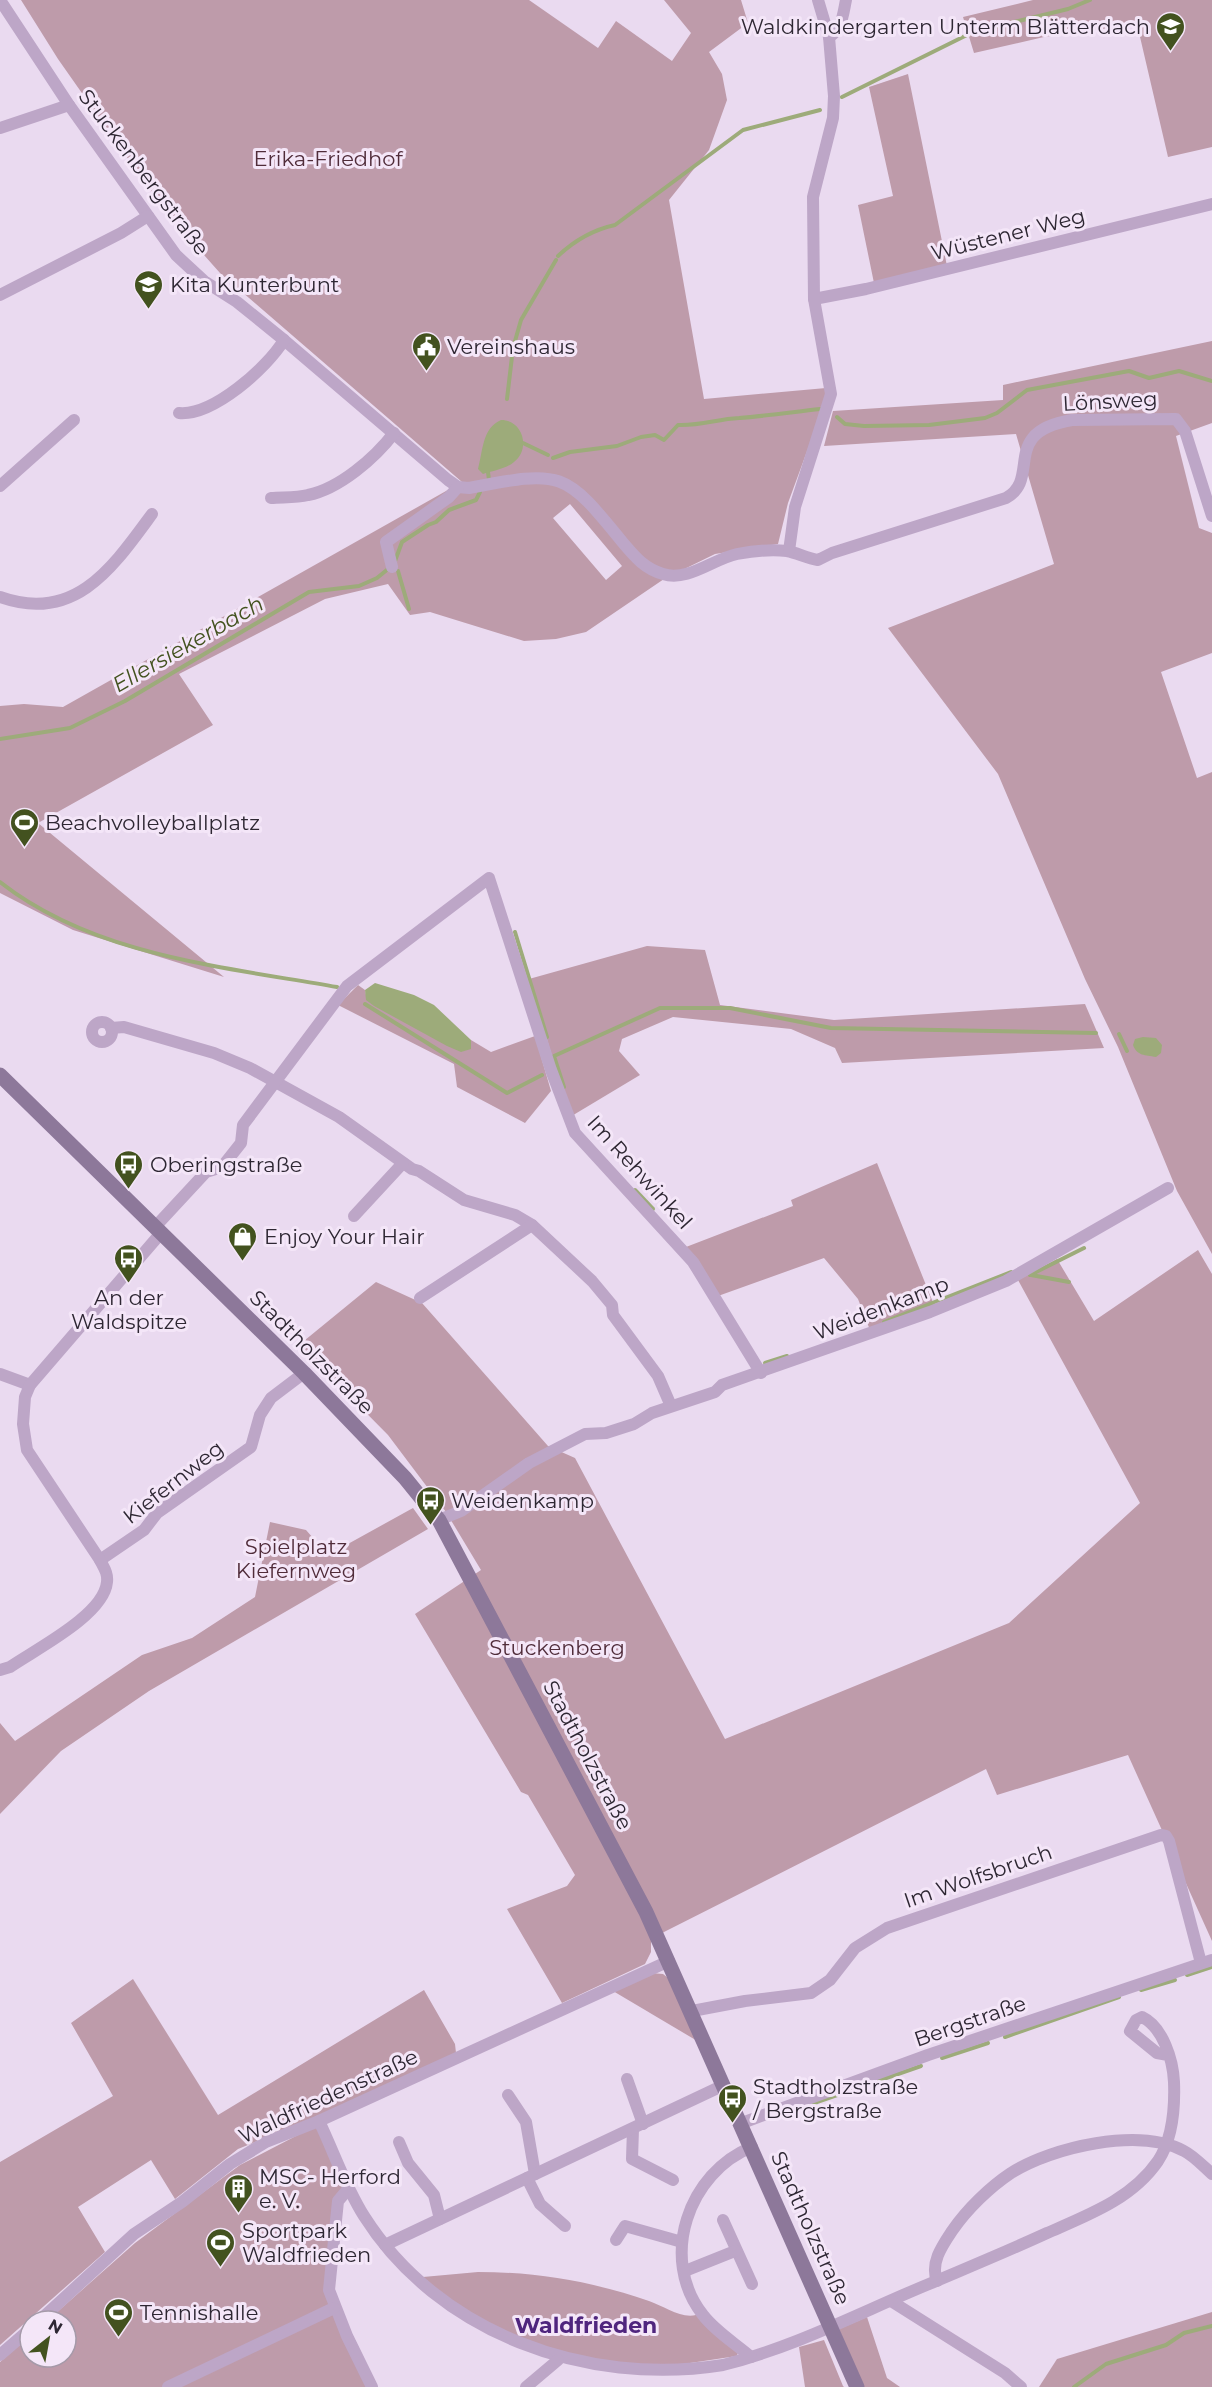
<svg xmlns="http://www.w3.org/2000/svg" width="1212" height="2387" font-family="Montserrat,sans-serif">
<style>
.green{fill:#be9baa;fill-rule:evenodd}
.water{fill:#9dab7a}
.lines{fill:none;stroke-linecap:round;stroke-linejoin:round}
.stream{stroke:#9dab7a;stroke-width:4}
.street{stroke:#bda6c7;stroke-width:12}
.secondary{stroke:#8d789a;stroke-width:15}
.labels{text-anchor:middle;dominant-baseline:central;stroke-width:6;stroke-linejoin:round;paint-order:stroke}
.poi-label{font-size:21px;fill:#2e2733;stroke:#f4e6f8;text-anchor:start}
.park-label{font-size:21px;fill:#502c3a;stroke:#f4e6f8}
.street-label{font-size:21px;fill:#2e2733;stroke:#f4e6f8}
.water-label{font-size:22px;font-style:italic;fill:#43521f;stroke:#f4e6f8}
.neighbourhood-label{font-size:22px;font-weight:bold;fill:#4f257e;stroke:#f4e6f8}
</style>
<rect width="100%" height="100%" fill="#eadaf0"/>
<g class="green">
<path d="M 21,0 L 529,0 L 598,48 L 616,21 L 672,61 L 691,33 L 664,0 L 741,0 L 748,23 L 709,52 L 722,74 L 727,100 L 709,150 L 669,200 L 704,399 L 826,388 L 824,405 L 788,503 L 778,544 L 715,554 L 664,579 L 586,632 L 556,639 L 524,641 L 430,612 L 410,615 L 388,584 L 325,599 L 179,674 L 213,725 L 38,823 L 224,977 L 73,930 L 0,893 L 0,706 L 24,704 L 63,707 L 462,482 L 220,273 L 164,210 L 58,59 ZM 570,504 L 622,566 L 606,580 L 553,518 Z"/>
<polygon points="1033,0 1212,0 1212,147 1168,157 1137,24 1044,37 974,53 963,17"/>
<polygon points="908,74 947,266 874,283 858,205 893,196 869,87"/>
<polygon points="1212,341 1212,423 1176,436 1199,528 1212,533 1212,653 1161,672 1197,778 1212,772 1212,1254 1177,1191 1118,1047 1085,979 998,774 888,628 1054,564 1016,434 824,446 833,411 1003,400 1003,385"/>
<polygon points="647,946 705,950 720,1005 834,1020 1085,1004 1104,1048 842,1063 835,1048 791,1029 673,1017 622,1039 619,1051 640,1075 570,1117 529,979"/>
<polygon points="358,985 365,990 367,1000 471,1049 471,1040 491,1052 535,1036 551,1091 525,1123 457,1087 454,1064 338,1005"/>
<polygon points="877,1163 934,1305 870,1330 858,1299 824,1258 718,1296 686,1247 793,1206 791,1200"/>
<polygon points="1198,1250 1212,1274 1212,1941 1128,1755 997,1795 986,1769 664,1932 651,1940 651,1952 645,1964 562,2003 507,1909 567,1886 575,1875 528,1795 521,1792 415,1614 481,1570 446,1512 388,1435 299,1345 376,1282 422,1303 548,1446 575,1458 725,1739 1009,1623 1140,1503 1018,1280 1057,1259 1094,1321"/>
<polygon points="413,1508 428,1529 149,1691 61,1751 0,1814 0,1723 15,1741 142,1655 192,1638 255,1597 270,1522 306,1530 328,1555"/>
<polygon points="651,1973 663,1974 672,1981 699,2042 613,1991"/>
<polygon points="133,1979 218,2115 424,1990 455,2044 456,2053 314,2118 238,2149 175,2199 151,2160 78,2207 105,2252 0,2345 0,2162 113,2096 71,2023"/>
<polygon points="319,2124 344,2183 332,2291 377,2387 0,2387 0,2362 30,2336 30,2357 66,2357 66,2321 47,2321 135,2243 240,2165"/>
<path d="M 478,2272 C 537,2272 594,2282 649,2301 C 664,2306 681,2319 696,2315 L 738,2352 L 737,2356 L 650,2369 L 537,2349 L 457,2307 L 423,2277 Z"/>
<polygon points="1212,2312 1212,2387 1039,2387 1057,2359"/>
<polygon points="867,2317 887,2378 900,2387 863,2387 839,2329"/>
<polygon points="824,2340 843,2386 844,2387 805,2387 799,2347"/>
</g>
<g class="water">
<path d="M 501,420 C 523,420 531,449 514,462 C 506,469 492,471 483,474 L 478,469 C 483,451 482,428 501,420 Z"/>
<polygon points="375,983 414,995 434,1005 471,1040 471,1049 461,1052 447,1046 374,1006 366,1000 365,990"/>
<path d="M 1143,1037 L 1156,1038 L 1162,1045 L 1161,1053 L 1156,1057 C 1145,1055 1137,1056 1133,1045 L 1135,1039 Z"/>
</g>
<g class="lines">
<g class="stream">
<polyline points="842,97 973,32 1068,9 1090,0"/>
<path d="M 558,256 C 575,240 592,230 615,225 L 743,130 L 820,110"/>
<polyline points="507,399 513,348 521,320 556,260"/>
<polyline points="837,417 845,424 864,426 929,425 985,418 997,413 1027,390 1129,371 1149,378 1179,371 1212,381"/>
<polyline points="523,443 548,455"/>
<path d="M 553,458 L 570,452 L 617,446 L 641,437 L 655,435 L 664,440 L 678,425 C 701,426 717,419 739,418 C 766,416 793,412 820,409"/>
<polyline points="488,472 489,480"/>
<polyline points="395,561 402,542 428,525 436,522 449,510 476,500 480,492"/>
<polyline points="398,571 409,609"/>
<polyline points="0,739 70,728 125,701 309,592 359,586 377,578 388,569"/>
<path d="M 0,882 C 94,956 224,967 337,987"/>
<polyline points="515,932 547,1037"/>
<polyline points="365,1004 507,1093 542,1075"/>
<polyline points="1119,1034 1127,1051"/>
<polyline points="564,1087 554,1056 660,1008 730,1008 831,1028 1096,1033"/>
<polyline points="635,1190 653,1209"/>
<polyline points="1030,1275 1084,1248"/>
<polyline points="1031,1275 1069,1282"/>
<polyline points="884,1322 1011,1272"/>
<polyline points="765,1363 787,1356"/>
<polyline points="1187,1975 1212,1967"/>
<polyline points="1141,1990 1175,1980"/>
<polyline points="1005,2037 1119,1997"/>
<polyline points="942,2058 988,2043"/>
<polyline points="814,2103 921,2066"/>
<polyline points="1074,2387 1106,2364 1166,2345 1184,2333 1212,2326"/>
</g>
<g class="street">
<path d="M 0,0 L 69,105 L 176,255 L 204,281 L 237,302 L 284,340 L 448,480 L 458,487 L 469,488 C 563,470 564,470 624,544 C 635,557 645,569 663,574 C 688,582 713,559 737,554 C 753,551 770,549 787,551 C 797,553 807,558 818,560 L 832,553 L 1006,498 C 1042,478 999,432 1072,420 L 1176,419 L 1185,431 L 1212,516"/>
<path d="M 829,37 C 842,30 843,14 846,0"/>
<polyline points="0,128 69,105"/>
<polyline points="0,295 121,233 148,216"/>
<polyline points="814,299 866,289 1212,204"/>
<path d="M 179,413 C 213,416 267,368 284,340"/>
<polyline points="0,486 74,420"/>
<path d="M 271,498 C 283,497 296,498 308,495 C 339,489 375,458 394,433"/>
<polyline points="789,551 795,507 831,394 814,299 813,197 833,118 834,96 829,37 818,0"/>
<polyline points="392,567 386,542 449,497 458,487"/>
<path d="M 0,597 C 75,624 113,567 152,514"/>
<circle cx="102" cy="1032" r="10"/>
<polyline points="111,1028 124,1027 214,1053 250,1068 339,1117 412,1169 419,1171 464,1200 515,1215 532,1225 592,1281 612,1305 613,1315 658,1376 671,1406"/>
<polyline points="354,1216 403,1163"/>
<polyline points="155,1227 206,1172 222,1167 241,1143 243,1125 347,986 489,878 551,1070 575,1133 693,1262 761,1373"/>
<polyline points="420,1298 532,1225"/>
<polyline points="0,1374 30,1385 161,1233"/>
<polyline points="439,1520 461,1511 529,1463 585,1434 606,1433 634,1424 652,1413 715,1392 722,1385 930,1312 1006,1281 1168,1188"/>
<polyline points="100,1560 144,1530 157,1513 251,1447 260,1415 271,1398 304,1373"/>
<path d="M 0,1670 L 10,1667 C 36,1649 104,1615 107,1582 C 108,1573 104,1568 100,1560 L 27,1450 L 23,1424 L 25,1397 L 30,1385"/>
<polyline points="692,2011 745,2001 811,1993 830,1980 855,1948 887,1928 1161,1835 1166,1836 1169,1841 1201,1963"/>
<polyline points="627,2079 643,2124"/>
<polyline points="508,2095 526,2122 535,2174"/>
<path d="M 319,2121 C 334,2152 345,2186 364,2216 C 438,2333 586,2387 723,2365 C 795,2347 861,2312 929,2284 C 969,2267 1008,2251 1047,2233 C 1088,2215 1132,2199 1158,2161 C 1173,2138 1175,2108 1174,2082 C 1173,2060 1163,2027 1142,2017 L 1136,2020 L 1130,2031 L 1157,2053 L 1168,2055"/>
<polyline points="742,2123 928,2055 1212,1960"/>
<polyline points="633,2129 632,2159 673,2180"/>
<polyline points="399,2142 408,2163 434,2195 440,2219"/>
<polyline points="527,2178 540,2204 565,2226"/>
<polyline points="349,2188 338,2201 329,2290 347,2336 372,2387"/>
<polyline points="723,2220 752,2284"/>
<polyline points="616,2240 625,2226 682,2242"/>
<polyline points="385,2245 724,2085"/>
<polyline points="685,2271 735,2251"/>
<path d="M 937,2281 C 930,2263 942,2246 952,2231 C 967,2209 990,2187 1011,2173 C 1052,2147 1139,2127 1184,2151 C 1194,2156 1203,2166 1212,2174"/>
<polyline points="891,2301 1005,2373 1021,2387"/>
<polyline points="39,2321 134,2234 182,2202 230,2164 266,2142 319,2121 669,1961"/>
<polyline points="0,2355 30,2329"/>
<path d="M 751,2357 C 735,2343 716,2332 703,2315 C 658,2258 689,2172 752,2147"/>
<polyline points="168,2387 334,2308"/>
<polyline points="526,2387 558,2360"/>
</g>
<polyline class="secondary" points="0,1075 304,1373 405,1478 439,1520 646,1912 857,2387"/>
</g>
<defs>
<symbol id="school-pin" viewBox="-11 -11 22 30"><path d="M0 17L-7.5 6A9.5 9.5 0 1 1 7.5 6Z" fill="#43521f" stroke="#f4e6f8"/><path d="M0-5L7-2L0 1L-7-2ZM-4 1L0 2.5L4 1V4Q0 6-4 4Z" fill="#fff"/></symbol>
<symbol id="civic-pin" viewBox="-11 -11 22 30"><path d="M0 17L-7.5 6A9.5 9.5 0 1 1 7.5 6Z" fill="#43521f" stroke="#f4e6f8"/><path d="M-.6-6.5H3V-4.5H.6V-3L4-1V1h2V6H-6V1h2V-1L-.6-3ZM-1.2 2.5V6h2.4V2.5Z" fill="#fff"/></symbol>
<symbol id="stadium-pin" viewBox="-11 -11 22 30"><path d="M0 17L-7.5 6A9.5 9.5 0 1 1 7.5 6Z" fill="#43521f" stroke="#f4e6f8"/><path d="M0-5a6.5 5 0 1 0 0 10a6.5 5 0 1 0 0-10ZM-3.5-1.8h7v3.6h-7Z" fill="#fff"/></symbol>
<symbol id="bus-pin" viewBox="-11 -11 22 30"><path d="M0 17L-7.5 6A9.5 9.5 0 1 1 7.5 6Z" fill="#43521f" stroke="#f4e6f8"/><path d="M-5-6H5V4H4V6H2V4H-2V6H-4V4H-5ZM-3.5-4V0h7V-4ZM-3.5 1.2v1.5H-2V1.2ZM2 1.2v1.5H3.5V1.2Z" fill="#fff"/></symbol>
<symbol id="shop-pin" viewBox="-11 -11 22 30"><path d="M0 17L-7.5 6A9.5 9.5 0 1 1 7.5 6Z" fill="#43521f" stroke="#f4e6f8"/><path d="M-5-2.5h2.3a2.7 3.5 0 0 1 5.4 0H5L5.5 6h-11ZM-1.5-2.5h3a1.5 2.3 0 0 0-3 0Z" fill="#fff"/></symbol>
<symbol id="building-pin" viewBox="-11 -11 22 30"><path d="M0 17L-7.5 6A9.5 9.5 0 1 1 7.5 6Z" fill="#43521f" stroke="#f4e6f8"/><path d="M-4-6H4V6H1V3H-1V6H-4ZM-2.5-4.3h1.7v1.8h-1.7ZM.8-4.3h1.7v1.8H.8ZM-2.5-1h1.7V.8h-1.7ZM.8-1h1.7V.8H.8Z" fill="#fff"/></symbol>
</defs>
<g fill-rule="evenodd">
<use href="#school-pin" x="1154" y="10" width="33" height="45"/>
<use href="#school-pin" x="132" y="268" width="33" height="45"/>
<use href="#civic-pin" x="410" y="330" width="33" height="45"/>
<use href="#stadium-pin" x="8" y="806" width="33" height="45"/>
<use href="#bus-pin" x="112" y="1148" width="33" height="45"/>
<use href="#shop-pin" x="226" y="1220" width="33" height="45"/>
<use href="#bus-pin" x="112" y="1242" width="33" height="45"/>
<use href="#bus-pin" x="414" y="1484" width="33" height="45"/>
<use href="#bus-pin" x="716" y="2082" width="33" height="45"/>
<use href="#building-pin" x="222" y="2172" width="33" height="45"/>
<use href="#stadium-pin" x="204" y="2226" width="33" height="45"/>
<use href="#stadium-pin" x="102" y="2296" width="33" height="45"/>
</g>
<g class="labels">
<g class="poi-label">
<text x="1150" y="26" text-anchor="end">Waldkindergarten Unterm Blätterdach</text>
<text x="170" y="284">Kita Kunterbunt</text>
<text x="447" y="346">Vereinshaus</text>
<text x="45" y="822">Beachvolleyballplatz</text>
<text x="150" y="1164">Oberingstraße</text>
<text x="264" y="1236">Enjoy Your Hair</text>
<text x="129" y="1297" text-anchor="middle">An der<tspan x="129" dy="24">Waldspitze</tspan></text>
<text x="451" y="1500">Weidenkamp</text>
<text x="753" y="2086">Stadtholzstraße<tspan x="753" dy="24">/ Bergstraße</tspan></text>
<text x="259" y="2176">MSC- Herford<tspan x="259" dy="24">e. V.</tspan></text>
<text x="242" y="2230">Sportpark<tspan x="242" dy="24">Waldfrieden</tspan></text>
<text x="140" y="2312">Tennishalle</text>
</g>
<g class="park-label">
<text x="328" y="158">Erika-Friedhof</text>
<text x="296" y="1546">Spielplatz<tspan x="296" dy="24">Kiefernweg</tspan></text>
<text x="557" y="1647">Stuckenberg</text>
</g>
<g class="street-label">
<text transform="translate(144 172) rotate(53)">Stuckenbergstraße</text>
<text transform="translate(1008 234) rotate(-14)">Wüstener Weg</text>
<text transform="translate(1110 401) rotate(-3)">Lönsweg</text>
<text transform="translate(640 1172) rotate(48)">Im Rehwinkel</text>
<text transform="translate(881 1308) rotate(-21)">Weidenkamp</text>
<text transform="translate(312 1352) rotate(45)">Stadtholzstraße</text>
<text transform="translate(173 1482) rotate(-38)">Kiefernweg</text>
<text transform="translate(588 1755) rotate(62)">Stadtholzstraße</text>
<text transform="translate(978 1876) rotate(-19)">Im Wolfsbruch</text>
<text transform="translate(970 2021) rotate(-19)">Bergstraße</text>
<text transform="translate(328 2096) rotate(-25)">Waldfriedenstraße</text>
<text transform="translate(811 2228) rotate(66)">Stadtholzstraße</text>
</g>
<g class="water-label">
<text transform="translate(188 644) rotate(-30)">Ellersiekerbach</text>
</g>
<g class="neighbourhood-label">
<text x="586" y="2325">Waldfrieden</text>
</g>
</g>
<g transform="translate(48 2339) rotate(31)"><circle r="28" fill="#f4e6f8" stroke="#a59aa9" stroke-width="1.5"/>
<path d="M0-4.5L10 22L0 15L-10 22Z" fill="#43521f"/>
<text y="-9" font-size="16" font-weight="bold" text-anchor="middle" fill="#2e2733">N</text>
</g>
</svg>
